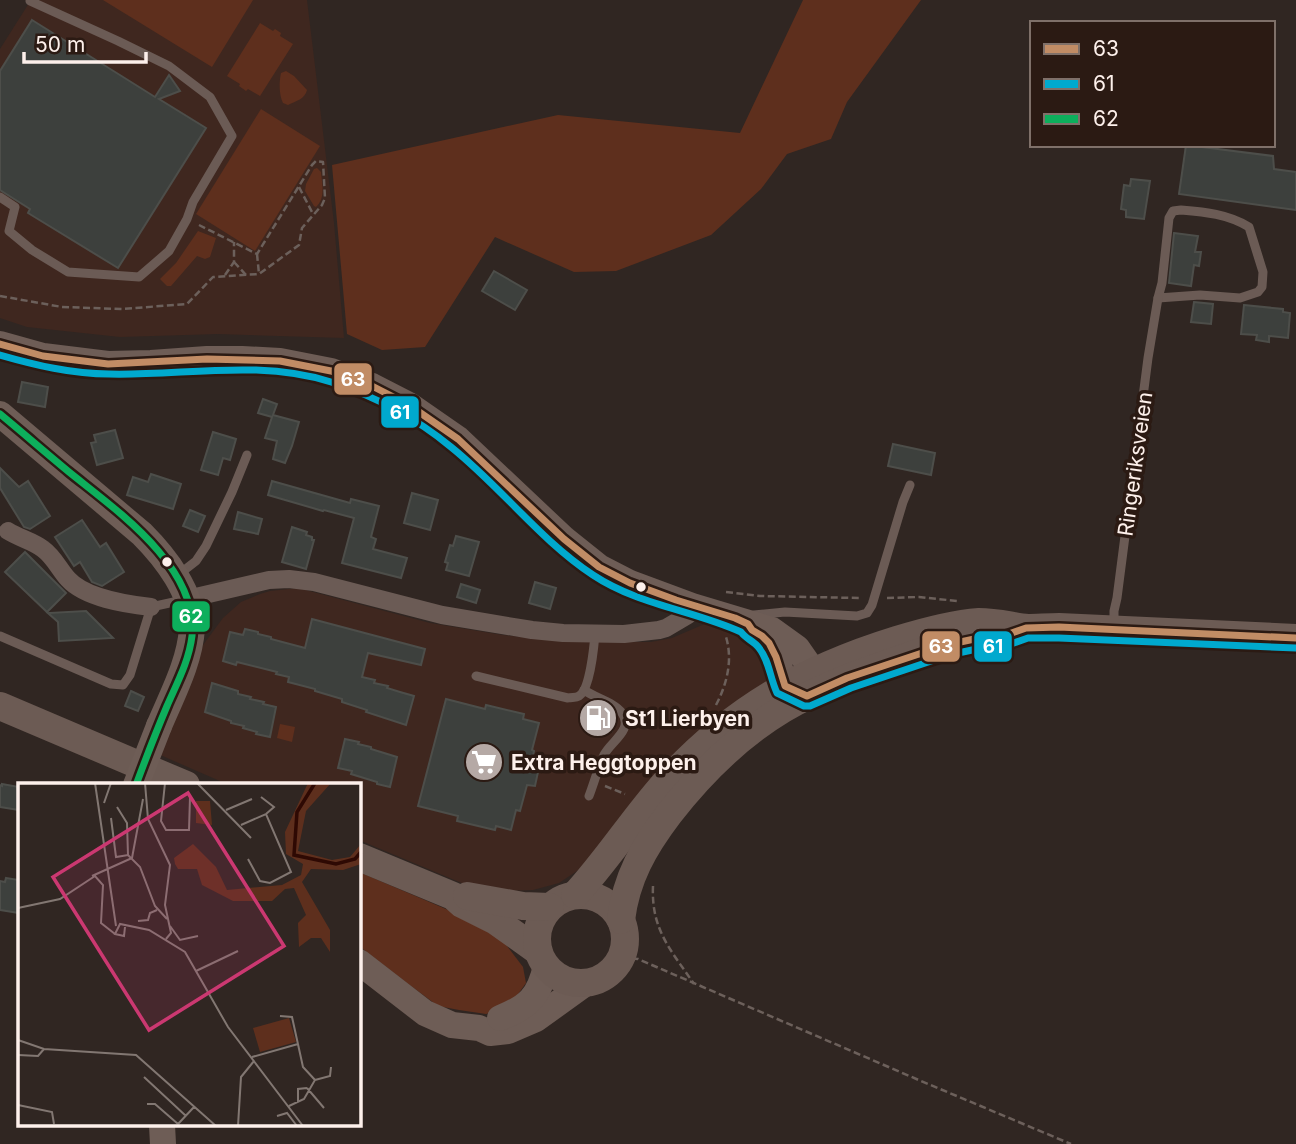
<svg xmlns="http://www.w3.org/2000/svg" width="1296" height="1144" font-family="Inter,sans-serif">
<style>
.built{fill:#3f271f}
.green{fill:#5e2f1d}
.building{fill:#3d403d;stroke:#4d4e4a;stroke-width:2}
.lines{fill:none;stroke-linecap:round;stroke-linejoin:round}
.path{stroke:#6c605b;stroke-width:2.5;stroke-dasharray:7 3.5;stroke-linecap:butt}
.lane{stroke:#6b5b55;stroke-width:9}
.street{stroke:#6b5b55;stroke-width:18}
.secondary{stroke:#6e5d56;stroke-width:26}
.primary{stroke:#6c5b54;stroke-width:28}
.secondary-bridge{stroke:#6e5d56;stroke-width:26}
.bus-1-casing{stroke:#2b1a13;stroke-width:12}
.bus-2-casing{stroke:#2b1a13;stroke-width:12}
.bus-3-casing{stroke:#2b1a13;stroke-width:12}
.bus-1{stroke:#c18c65;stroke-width:7}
.bus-2{stroke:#00a9ce;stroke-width:7}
.bus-3{stroke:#0daf5c;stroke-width:7}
.bus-dot{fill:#fdf0eb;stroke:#2b1a13;stroke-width:2.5}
.labels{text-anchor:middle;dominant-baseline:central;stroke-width:7;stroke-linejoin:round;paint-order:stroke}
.street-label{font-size:21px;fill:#fdf0eb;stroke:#2b1a13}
.poi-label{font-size:21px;font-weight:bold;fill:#fdf0eb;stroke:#2b1a13;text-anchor:start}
.inset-river{fill:none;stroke:#2e0903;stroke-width:3.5}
.inset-road{fill:none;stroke:#827772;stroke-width:2}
.view{fill:#cb3871;fill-opacity:0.15;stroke:#cb3871;stroke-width:3.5}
.inset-edge{fill:none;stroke:#fdf0eb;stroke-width:3.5}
.line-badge{stroke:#2b1a13;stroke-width:2.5}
.badge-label{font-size:19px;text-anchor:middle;font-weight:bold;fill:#fff}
</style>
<rect width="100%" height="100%" fill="#302622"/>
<g class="built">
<polygon points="31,0 307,0 334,223 344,338 218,334 120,337 27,327 0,318 0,49"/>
<polygon points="298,588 430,623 503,635 569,642 651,642 672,638 707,623 728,625 759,645 770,676 760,692 583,867 559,883 533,890 498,891 464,884 359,840 359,785 229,785 158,754 203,645 223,618 241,602 260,594 270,591"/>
</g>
<g class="green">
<polygon points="103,0 253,0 212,67"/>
<polygon points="803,0 921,0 847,102 831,139 787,154 761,189 711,235 616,271 574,272 495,237 425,347 382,350 347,334 332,165 558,115 740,133"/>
<polygon points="260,23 273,31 275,29 281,33 280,36 293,44 260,96 248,89 246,91 239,86 240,84 227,76"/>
<path d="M 286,71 L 294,76 L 307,90 C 305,99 296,101 288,105 L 283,103 C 279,95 279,82 281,73 Z"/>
<polygon points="261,109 320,146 255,251 196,214"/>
<path d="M 317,168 L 321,172 C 322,184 326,198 316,207 L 314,206 L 305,191 L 306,184 L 314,169 Z"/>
<polygon points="198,231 216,238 210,257 205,259 197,256 171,286 167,286 160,279 176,263"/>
<polygon points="280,724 295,727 292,742 277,738"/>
<polygon points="359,872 467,918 504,942 523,967 526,983 516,997 502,1009 486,1014 459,1010 438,1006 407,983 359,946"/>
</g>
<g class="building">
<polygon points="32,20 155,97 169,75 180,91 159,99 206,128 118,268 28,213 30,209 0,190 0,71"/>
<polygon points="1186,145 1273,156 1274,169 1296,172 1296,210 1179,194"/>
<polygon points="1131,179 1150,181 1144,219 1126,217 1126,210 1121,209 1124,185 1130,186"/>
<polygon points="1174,233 1198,236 1195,252 1201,252 1199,266 1194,265 1191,286 1169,283"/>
<polygon points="494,271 527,290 515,310 482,291"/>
<polygon points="1194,302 1213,304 1211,324 1191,322"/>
<polygon points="1244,305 1283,309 1283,312 1290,313 1288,338 1269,336 1269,342 1256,340 1257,335 1241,334"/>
<polygon points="22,382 48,387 45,407 18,402"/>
<polygon points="263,399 277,404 273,415 299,422 292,446 285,463 273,459 277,441 265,438 272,417 258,413"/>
<polygon points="115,430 123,458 97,465 91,443 96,442 94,435"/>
<polygon points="213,432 236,439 230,460 223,458 218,475 201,470"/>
<polygon points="893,444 935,453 931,475 888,466"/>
<polygon points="0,468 19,487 28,481 50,516 30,529 24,527 0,488"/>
<polygon points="151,474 181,484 173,509 127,495 133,477 148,482"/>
<polygon points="272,481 350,503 351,499 379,506 371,537 376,539 373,549 407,558 401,578 342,563 354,518 324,510 323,511 268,495"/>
<polygon points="412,493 438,500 430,530 404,523"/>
<polygon points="190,510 205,516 198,532 183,526"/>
<polygon points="238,512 262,519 258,534 234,529"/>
<polygon points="82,520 100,547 106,543 124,572 102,586 92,582 80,562 74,566 55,537"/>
<polygon points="292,527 307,532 306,535 312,537 312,540 314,540 306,569 282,562"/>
<polygon points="456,536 479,542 469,576 446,570 448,563 445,562 450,545 453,546"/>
<polygon points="25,552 66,593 47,612 5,572"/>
<polygon points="535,582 556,588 550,609 529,603"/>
<polygon points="461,584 480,590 476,603 457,597"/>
<polygon points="86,611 113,638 59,641 58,622 48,613"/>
<polygon points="312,619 425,649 421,665 368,653 362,677 375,680 374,683 388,686 387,688 400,692 414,696 406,725 366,712 367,710 342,702 342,699 315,691 315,689 288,682 289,677 276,674 277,672 237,662 236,665 223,661 230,632 243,635 245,629 258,632 258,634 271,637 271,639 305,648"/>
<polygon points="212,683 238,691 238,694 251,697 250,699 264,702 263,704 276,707 270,737 256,734 257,732 243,728 244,726 231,723 231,721 205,712"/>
<polygon points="131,691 144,697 138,711 125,706"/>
<polygon points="446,699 485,709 486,705 524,714 523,719 539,723 532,750 534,751 530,770 538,772 535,786 527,785 520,811 516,810 511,830 496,826 495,830 457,821 458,816 418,806"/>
<polygon points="586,706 614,714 616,716 612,731 582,724"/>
<polygon points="345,739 359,742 358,744 371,747 371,749 397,757 390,787 377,784 377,782 351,774 352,771 338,768"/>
<polygon points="2,784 19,787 19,810 0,807 0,785 2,786"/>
<polygon points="6,878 19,880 19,913 0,910 0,881 5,882"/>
</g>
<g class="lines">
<g class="path">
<polyline points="299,187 312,212"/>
<polyline points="257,254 259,274"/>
<polyline points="234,262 246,275"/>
<polyline points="225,275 234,262 234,242"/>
<polyline points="0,296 62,307 122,309 187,304 213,277 259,274 299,245 302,228 322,205 325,198 323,162 316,161 312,165 257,254 199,225"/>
<polyline points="726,592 760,596 859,598"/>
<polyline points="887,598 919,597 957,601"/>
<path d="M 716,705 C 727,684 733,660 726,637"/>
<polyline points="605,786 625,794"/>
<path d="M 653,886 C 651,930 671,950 694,984"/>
<polyline points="621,958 638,959 921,1081 1071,1144"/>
</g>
<g class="lane">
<polyline points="0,197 15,207 9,231 32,250 68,272 139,277 169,251 187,219 193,202 232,136 210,97 169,66 118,41 30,1"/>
<path d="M 1181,210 C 1205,212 1228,214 1249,227 L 1263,272 L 1262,287 L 1258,292 L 1240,298 L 1200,295 L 1158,298 L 1162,283 L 1169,218 L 1173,211 Z"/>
<polyline points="178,575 196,561 206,546 232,492 247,455"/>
<polyline points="754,615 785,612 857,616 867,613 872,605 903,502 910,485"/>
<polyline points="1114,624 1114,611 1117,598 1148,358 1158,298"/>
<polyline points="0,636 111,684 123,685 130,675 151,607 183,600"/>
<path d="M 476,676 L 568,698 C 572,697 576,698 579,696 C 590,690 594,646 595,634"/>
<path d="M 584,690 C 595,698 614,702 622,713 C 634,730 610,742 604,755 C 598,768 594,783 589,796"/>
</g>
<g class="street">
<path d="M 8,531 C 19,538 33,541 43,549 C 54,557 59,569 68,579 C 85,598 125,604 151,607"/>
<polyline points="187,599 269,580 289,579 314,582 442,615 532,630 563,633 624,634 659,630 666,628 688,615 692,606"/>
</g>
<g class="secondary">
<path d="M 0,344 L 43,356 L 108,364 L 151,363 L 207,359 L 242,359 L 280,361 L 331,371 L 372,386 L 409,405 L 458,439 L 564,539 L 599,567 L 630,583 L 692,606 L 772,630 L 797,648 L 813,671 L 807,696 L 785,686 C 780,671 778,655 769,643 C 763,635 754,632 748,624"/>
<path d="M 0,414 L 142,534 C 165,557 194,594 192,628 C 190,662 172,695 159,726"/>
<polyline points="359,962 425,1013 452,1025 479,1028 490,1033 508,1031 536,1019 586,983"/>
<path d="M 500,1018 C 528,1007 539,997 546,966"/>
<polyline points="162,1125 163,1144"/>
</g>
<g class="primary">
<polyline points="0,706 186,785"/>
<polyline points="359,857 453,896 462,904 496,921 538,951"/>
<circle cx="581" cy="939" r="44"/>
<path d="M 575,895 C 608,859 633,819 665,783 C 731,710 803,669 897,640 C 923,632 952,624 979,622 C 996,622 1011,626 1027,628 C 1037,628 1048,627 1059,627 L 1296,638"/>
<polyline points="467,896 523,906 550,907"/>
<path d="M 621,920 C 626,878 644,847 669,814 C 701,773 738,736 783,709 C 825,684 874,668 921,652"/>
</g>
<polyline class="secondary-bridge" points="136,785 159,726"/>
<defs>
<polyline id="bus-1" points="0,344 43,356 108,364 207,359 280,361 331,371 372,386 409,405 458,439 564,539 599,567 630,583 676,600 735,618 748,624 752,630 762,636 769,643 776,657 785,686 807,696 847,678 946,645 984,637 1006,635 1026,628 1059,627 1296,638"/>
<path id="bus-2" d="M 0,355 C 35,365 72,374 109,374 C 183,376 258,359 331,382 C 374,396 416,418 451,447 C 501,487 540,540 593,575 C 638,605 693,610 741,632 C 746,639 754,641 759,648 C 769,660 770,678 777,693 L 804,706 L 810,706 L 851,688 L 949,655 L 986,647 L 1008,645 L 1028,638 L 1059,638 L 1296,648"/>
<path id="bus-3" d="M 0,414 C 23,433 46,453 69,472 C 116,510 199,567 192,636 C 189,661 177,683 167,706 C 156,732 146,758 136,785"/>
</defs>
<use href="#bus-1" class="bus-1-casing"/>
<use href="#bus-2" class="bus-2-casing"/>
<use href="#bus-3" class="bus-3-casing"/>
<use href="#bus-1" class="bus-1"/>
<use href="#bus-2" class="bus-2"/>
<use href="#bus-3" class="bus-3"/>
</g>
<defs>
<symbol id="fuel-disc" viewBox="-11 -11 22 22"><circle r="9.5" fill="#b5a9a5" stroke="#2b1a13"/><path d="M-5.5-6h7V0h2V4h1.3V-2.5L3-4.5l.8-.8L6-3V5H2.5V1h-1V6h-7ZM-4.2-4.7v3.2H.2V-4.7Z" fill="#fff"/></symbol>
<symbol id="supermarket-disc" viewBox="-11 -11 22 22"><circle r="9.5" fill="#b5a9a5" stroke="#2b1a13"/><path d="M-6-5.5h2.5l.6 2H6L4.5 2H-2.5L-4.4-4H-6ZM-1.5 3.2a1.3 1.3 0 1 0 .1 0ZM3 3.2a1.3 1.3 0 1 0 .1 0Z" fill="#fff"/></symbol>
</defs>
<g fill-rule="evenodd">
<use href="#fuel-disc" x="576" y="696" width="44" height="44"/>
<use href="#supermarket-disc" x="462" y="740" width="44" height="44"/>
</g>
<g class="bus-dot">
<circle cx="167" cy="562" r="6"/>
<circle cx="641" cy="587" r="6"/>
</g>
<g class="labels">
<g class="street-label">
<text transform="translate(1135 464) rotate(-82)">Ringeriksveien</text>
</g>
<g class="poi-label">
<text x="625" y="718">St1 Lierbyen</text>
<text x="511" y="762">Extra Heggtoppen</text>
</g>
</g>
<g transform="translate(18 783)">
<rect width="343" height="343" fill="#302622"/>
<path d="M 290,0 L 313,0 L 288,28 L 280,68 L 314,77 L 332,74 L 343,61 L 343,81 L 325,87 L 293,86 L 284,99 L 312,147 L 312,169 L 303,155 L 293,155 L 281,164 L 280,140 L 288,132 L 276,105 L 267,106 L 254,118 L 215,118 L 184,102 L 179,86 L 160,86 L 157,81 L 156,75 L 175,61 L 198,84 L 209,107 L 264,102 L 283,92 L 285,81 L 268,71 L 267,49 ZM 178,18 L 192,18 L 194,42 L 178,40 ZM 271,235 L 278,259 L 242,269 L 235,245 Z" fill="#5e2f1d"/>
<path class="inset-river" d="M 297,0 L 279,29 L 276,72 L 318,81 L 337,76 L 343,69"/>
<path class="inset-road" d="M 77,0 L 98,143M 127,0 L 130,36 L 152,82 L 147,122 L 153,150 L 148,156M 147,0 L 143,38 L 148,47 L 171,47 L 172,14M 179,0 L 233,55M 243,14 L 256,24 L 248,31M 86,20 L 93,0M 99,24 L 109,40 L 110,72M 208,27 L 234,16M 93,35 L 98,74 L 110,72 L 122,84 L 137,123 L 149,136M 223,42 L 248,31 L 273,89 L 252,100 L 242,98 L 230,76M 74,93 L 114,75 L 125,16M 0,125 L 42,116 L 77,93 L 85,102 L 83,140 L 97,151M 120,138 L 130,137 L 132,130 L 139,127M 152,143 L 162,157 L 180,153M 107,144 L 106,153 L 97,151 L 102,141 L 131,147 L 167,169 L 210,244 L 285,343M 178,188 L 220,168M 262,233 L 274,234 L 285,284 L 297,297 L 286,316 L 271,323M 0,257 L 26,266 L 118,272 L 198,343M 0,272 L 20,273 L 26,266M 234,274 L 280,261M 126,294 L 168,333M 297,297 L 312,293 L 313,284M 289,305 L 306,325M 280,319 L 280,306 L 289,305M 129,321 L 137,321 L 160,341M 0,322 L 34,329 L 36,341M 259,333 L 269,330 L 279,343M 160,341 L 176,324M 220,343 L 223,294 L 236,278"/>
<path class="view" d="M 170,10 L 266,163 L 131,247 L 35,94 Z"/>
<rect width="343" height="343" class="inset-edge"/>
</g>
<g class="line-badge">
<rect x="333" y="362" width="40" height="34" rx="7" fill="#c18c65"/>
<rect x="380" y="395" width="40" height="34" rx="7" fill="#00a9ce"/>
<rect x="171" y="600" width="40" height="33" rx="7" fill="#0daf5c"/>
<rect x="973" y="630" width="40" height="33" rx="7" fill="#00a9ce"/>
<rect x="921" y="630" width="40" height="33" rx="7" fill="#c18c65"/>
</g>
<g class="badge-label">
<text x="353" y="386">63</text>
<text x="400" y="419">61</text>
<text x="191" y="623">62</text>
<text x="993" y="653">61</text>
<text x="941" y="653">63</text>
</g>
<rect x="1030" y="21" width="245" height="126" fill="#2b1a13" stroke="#7f7069" stroke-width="2"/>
<rect x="1044" y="44" width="35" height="10" fill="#c18c65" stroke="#7f7069" stroke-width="2"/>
<text x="1093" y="56" font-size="21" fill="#fdf0eb">63</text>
<rect x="1044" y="79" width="35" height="10" fill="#00a9ce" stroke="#7f7069" stroke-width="2"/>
<text x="1093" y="91" font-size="21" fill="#fdf0eb">61</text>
<rect x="1044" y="114" width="35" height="10" fill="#0daf5c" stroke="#7f7069" stroke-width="2"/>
<text x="1093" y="126" font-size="21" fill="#fdf0eb">62</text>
<path d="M24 52v10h122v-10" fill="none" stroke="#fdf0eb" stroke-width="3.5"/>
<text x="35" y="52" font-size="21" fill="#fdf0eb" stroke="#2b1a13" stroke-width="5" paint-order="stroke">50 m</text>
</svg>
